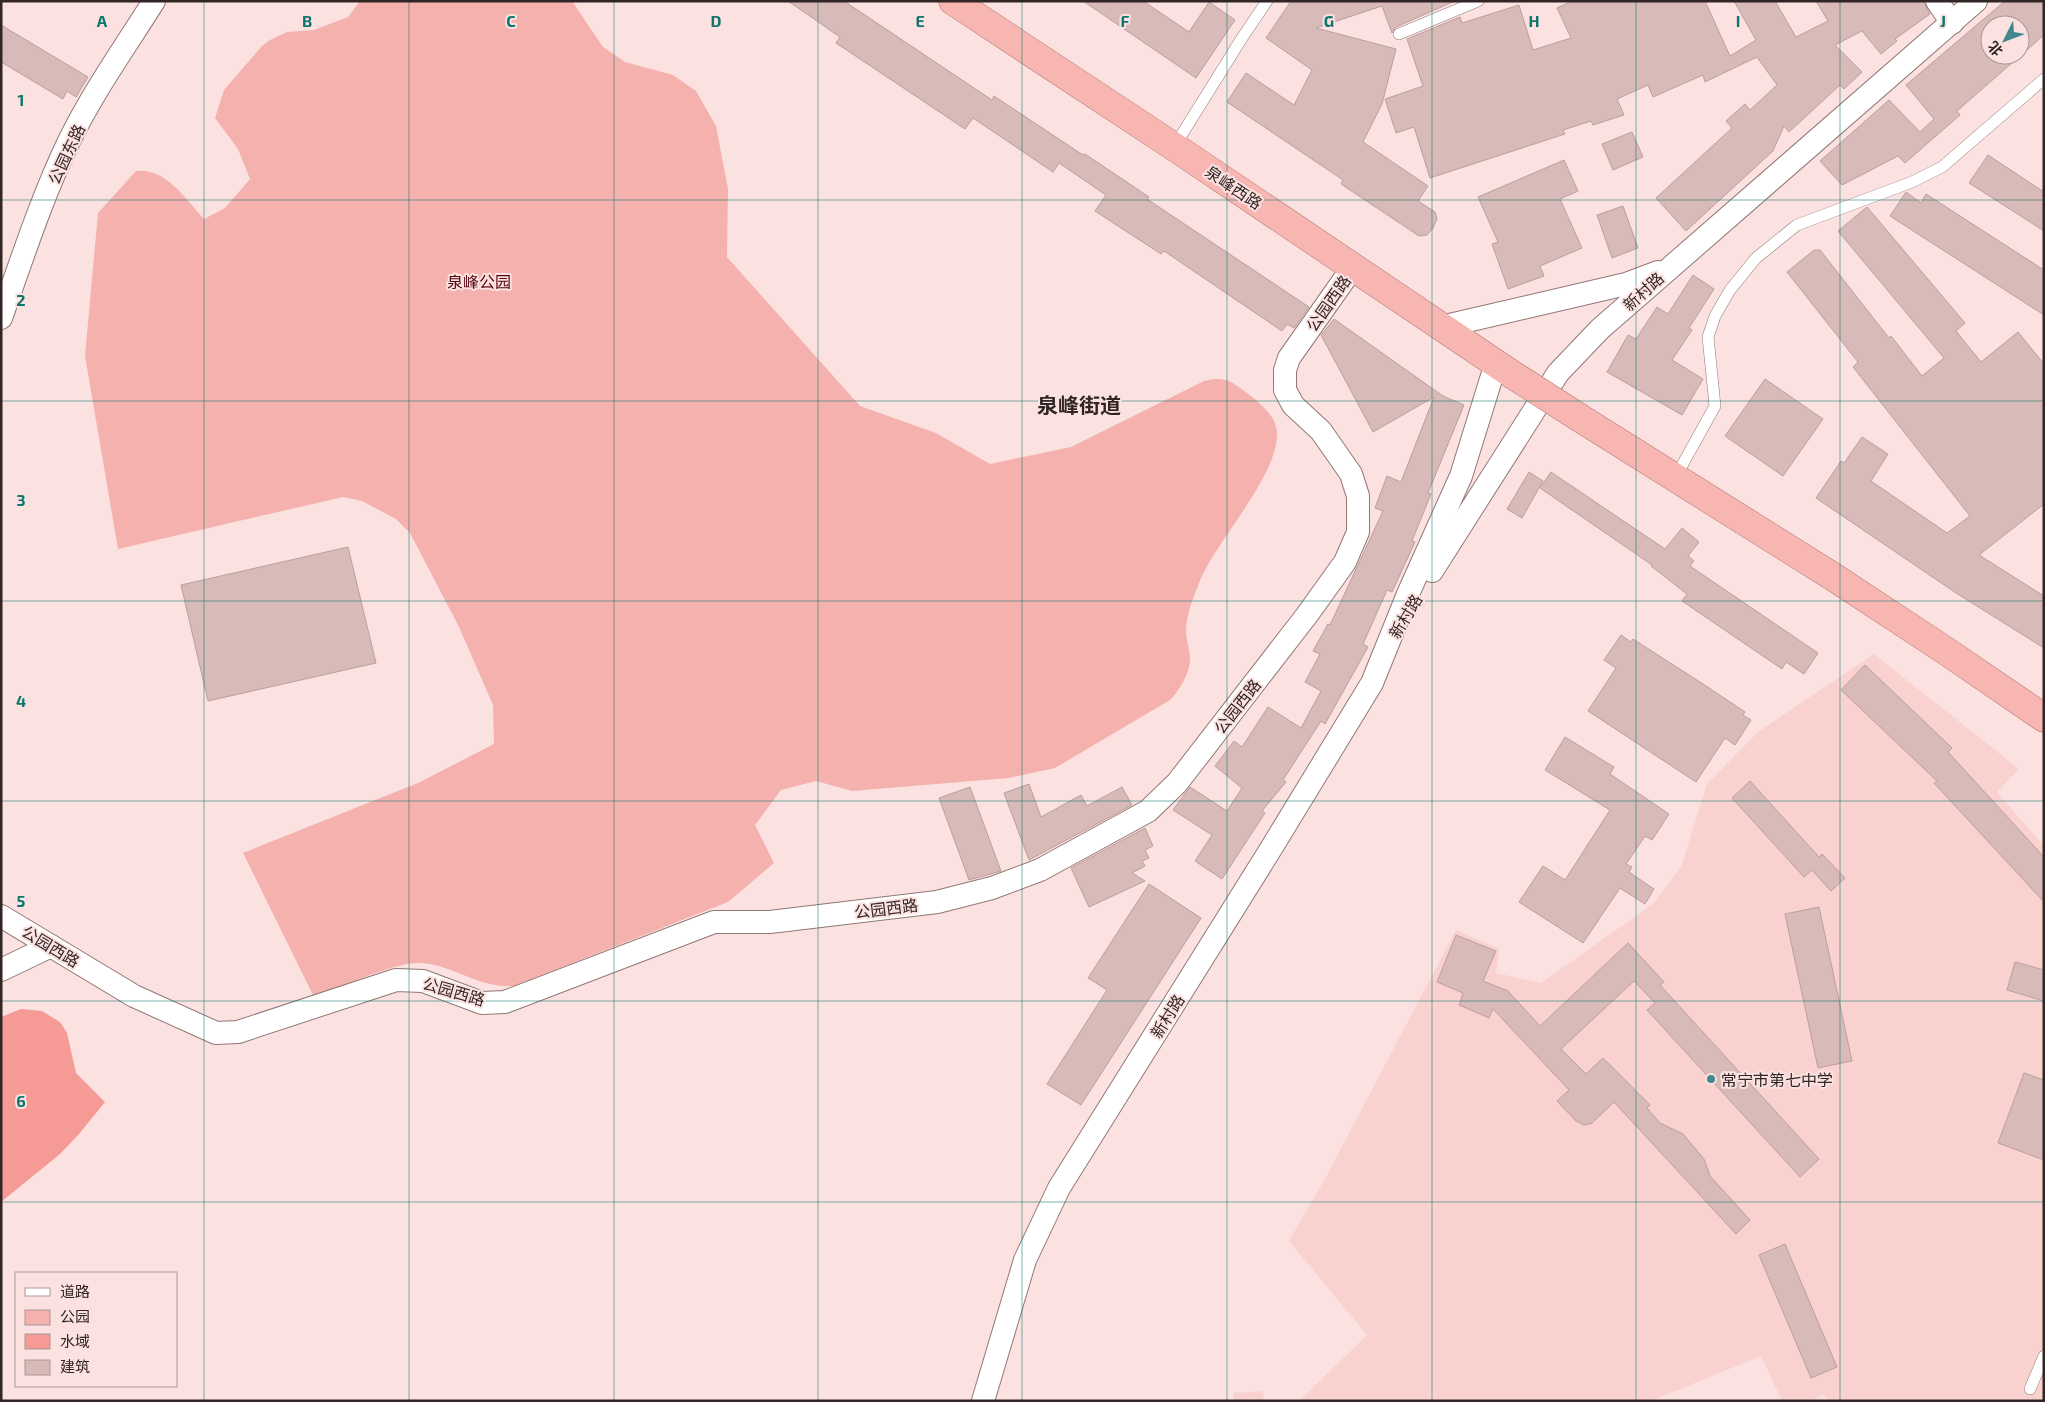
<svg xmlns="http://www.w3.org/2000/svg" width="2045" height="1402" font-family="'Exo 2','Noto Sans SC',sans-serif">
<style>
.built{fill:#f9d2cf}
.green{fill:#f5b1ad}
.water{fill:#f59a95}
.building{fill:#d8bab8;stroke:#bb9f9c;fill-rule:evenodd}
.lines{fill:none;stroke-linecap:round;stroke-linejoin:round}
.service-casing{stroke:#927775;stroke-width:12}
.minor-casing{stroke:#927775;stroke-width:24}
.trunk-casing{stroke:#b17874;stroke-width:29}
.service{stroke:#fff;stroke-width:11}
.minor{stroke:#fff;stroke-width:22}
.trunk{stroke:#f8b6b2;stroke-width:28}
.trunk-bridge-casing{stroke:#b17874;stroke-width:29;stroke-linecap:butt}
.trunk-bridge{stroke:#f8b6b2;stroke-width:28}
.grid{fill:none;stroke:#0f766e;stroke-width:1;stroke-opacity:0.55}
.poi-dot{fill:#40888e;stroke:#fbe2e0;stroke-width:2}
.labels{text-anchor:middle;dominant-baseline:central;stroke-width:4;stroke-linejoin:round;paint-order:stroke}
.street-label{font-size:16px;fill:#312625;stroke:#fbe2e0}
.park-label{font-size:16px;fill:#56040e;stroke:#fbe2e0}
.poi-label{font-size:16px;fill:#312625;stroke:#fbe2e0;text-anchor:start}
.district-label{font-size:21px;font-weight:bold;fill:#312625;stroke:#fbe2e0}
.grid-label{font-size:16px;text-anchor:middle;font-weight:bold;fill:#0f766e;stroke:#fbe2e0;stroke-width:4;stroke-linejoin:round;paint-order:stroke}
</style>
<rect width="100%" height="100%" fill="#fbe2e0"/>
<g class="built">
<polygon points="1874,654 2019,769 1997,792 2044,846 2044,1401 1830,1401 1823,1395 1811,1401 1782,1401 1761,1356 1651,1401 1299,1401 1367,1335 1289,1241 1327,1175 1456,930 1499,949 1496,973 1541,983 1654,903 1681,867 1707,784 1758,732"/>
<polygon points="1263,1391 1264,1401 1234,1401 1233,1393"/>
</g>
<path class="green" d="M 360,1 L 572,1 L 603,47 L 625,62 L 673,75 L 696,91 L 716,126 L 728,189 L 727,257 L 860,406 L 936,433 L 990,464 L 1071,447 L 1204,381 C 1227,375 1233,383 1251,396 C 1262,405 1276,417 1277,432 C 1279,476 1216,540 1199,583 C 1193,598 1187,613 1186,630 C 1186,639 1189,647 1190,656 C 1191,671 1180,690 1170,700 L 1055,768 L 1009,778 L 852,791 L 816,781 L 781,790 L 755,825 L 774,863 L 728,902 L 514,986 C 477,988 454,965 421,963 C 396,961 339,988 314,997 L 243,853 L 418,783 L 494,744 L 493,705 L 458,625 L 410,533 L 396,519 L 362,501 L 343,497 L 118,549 L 85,356 L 98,213 L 136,171 C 167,168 185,199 204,219 L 225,208 L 250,179 L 238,149 L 215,118 L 224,90 L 262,46 L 270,40 L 287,32 L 314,30 L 348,17 Z"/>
<polygon class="water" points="21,1009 42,1011 60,1022 67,1033 76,1073 105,1102 79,1134 60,1154 1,1202 1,1017"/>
<g class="building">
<polygon points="788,1 844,1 992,100 994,96 1083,155 1085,154 1149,197 1147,199 1309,307 1294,328 1287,324 1282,331 1164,251 1161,254 1095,211 1106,195 1059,163 1053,172 973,118 965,129 836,43 840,37"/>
<polygon points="1083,1 1143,1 1189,32 1209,2 1235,20 1196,78"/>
<polygon points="1291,1 1455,1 1396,27 1392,33 1382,6 1316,28 1396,49 1382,104 1363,142 1428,186 1418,201 1435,212 1437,219 1433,228 1427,235 1419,236 1341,184 1343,180 1227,102 1246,73 1294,105 1312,70 1266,38"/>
<polygon points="1572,1 1705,1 1730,56 1756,40 1734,1 1775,1 1796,37 1828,21 1816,1 1923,1 1930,14 1895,39 1897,41 1881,54 1862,31 1835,45 1862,72 1844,89 1840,85 1789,132 1784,126 1773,151 1686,231 1656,198 1732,128 1726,121 1745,104 1750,110 1777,85 1757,57 1705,82 1703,75 1653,97 1648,85 1617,99 1624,115 1593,125 1591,121 1563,130 1565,134 1430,178 1414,127 1396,133 1385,99 1423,86 1407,39 1460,17 1462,23 1519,5 1533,50 1571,38 1557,8"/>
<path d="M 2005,1 L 2044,1 L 2044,35 L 1957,111 L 1960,115 L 1905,163 L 1898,156 L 1842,185 L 1820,161 L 1889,100 L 1920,132 L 1934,119 L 1906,85 ZM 1990,25 L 2020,25 L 2020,55 L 1990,55 Z"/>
<polygon points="1,25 88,77 76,97 67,91 63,99 1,62"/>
<polygon points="1632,132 1643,157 1613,170 1602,144"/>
<polygon points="1988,155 2044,192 2044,231 1969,183"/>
<polygon points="1564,160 1578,191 1560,199 1582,248 1540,266 1544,276 1508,289 1492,244 1498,242 1478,197"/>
<polygon points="1906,192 1921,203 1926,194 2044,270 2044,315 1890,216"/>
<polygon points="1623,206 1638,248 1612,258 1597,215"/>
<polygon points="1867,207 1965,323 1956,331 1981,362 2018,332 2044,364 2044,504 1979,555 2044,596 2044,648 1956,593 1816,498 1841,461 1844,463 1862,437 1888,454 1871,481 1947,533 1970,516 1853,367 1858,362 1787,272 1814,250 1820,250 1889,338 1891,336 1922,376 1944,358 1838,231"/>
<polygon points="1693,275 1714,289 1689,328 1692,330 1672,360 1703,379 1682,415 1607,372 1628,335 1636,339 1657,307 1668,314"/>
<polygon points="1334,319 1443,396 1464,405 1428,493 1431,494 1412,541 1415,542 1392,592 1387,590 1363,644 1368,647 1325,724 1321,721 1283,780 1286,782 1262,811 1265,813 1222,879 1195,861 1212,835 1173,810 1190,787 1227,811 1242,788 1215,766 1234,741 1242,747 1268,707 1301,728 1321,691 1305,682 1320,654 1313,651 1328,624 1330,625 1383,511 1375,508 1387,476 1401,482 1434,397 1373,432 1321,335"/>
<polygon points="1765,379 1823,419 1783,476 1725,436"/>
<polygon points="1529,472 1543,481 1522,518 1507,509"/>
<polygon points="1551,472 1665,549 1682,528 1699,542 1688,556 1694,561 1690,566 1818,653 1804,674 1786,662 1782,669 1682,601 1687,594 1651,566 1652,565 1540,488"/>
<polygon points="348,547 376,663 208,701 181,585"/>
<polygon points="1621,635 1631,642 1633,639 1700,682 1745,712 1743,715 1751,720 1735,745 1725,738 1696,782 1588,711 1616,668 1604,660"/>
<polygon points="1865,665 1952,748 1948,752 2044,857 2044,902 1934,783 1937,781 1841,690"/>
<polygon points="1565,737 1614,767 1610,774 1669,814 1652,840 1645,836 1626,864 1632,867 1629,872 1654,889 1645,904 1620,888 1583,943 1519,902 1543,866 1565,880 1610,810 1545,770"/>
<polygon points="1750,781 1819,857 1822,854 1845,878 1831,891 1812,870 1804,877 1732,798"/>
<polygon points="1029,784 1041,817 1081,795 1087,806 1122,787 1132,805 1029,860 1004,793"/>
<polygon points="970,787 1001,871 969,880 939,798"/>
<polygon points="1145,828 1153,846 1145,850 1149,858 1142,861 1145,866 1132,873 1145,881 1089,907 1071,868"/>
<polygon points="1149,884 1201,918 1081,1105 1047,1084 1107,990 1088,978"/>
<polygon points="1819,907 1852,1061 1818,1068 1785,914"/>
<polygon points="1456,935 1496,951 1483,981 1508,991 1540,1026 1628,943 1664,982 1660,985 1819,1159 1800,1177 1647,1010 1655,1003 1634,981 1561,1049 1586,1074 1603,1058 1650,1105 1647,1108 1660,1123 1683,1134 1704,1159 1710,1176 1750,1220 1736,1234 1614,1102 1592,1123 1584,1125 1576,1121 1557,1101 1569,1090 1493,1009 1489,1018 1459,1005 1463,993 1437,982"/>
<polygon points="2015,962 2044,970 2044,1001 2007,990"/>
<polygon points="2024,1073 2044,1080 2044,1160 1998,1143"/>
<polygon points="1785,1244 1837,1367 1811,1378 1759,1255"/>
</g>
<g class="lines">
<defs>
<g id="service">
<polyline points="1399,34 1478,1"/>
<polyline points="1174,147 1242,38 1267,1"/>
<polyline points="1675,478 1715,406 1708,337 1715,316 1730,290 1756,258 1797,225 1912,182 1942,167 2044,79"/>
<polyline points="2030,1389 2044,1356"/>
</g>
<g id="minor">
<polyline points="1937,1 1952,23"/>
<path d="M 1,318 C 22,259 42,197 69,141 C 93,92 125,47 154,1"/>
<polyline points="1441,327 1626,284 1658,272"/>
<polyline points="1432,571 1558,373 1600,329 1976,1"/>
<polyline points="1,916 134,996 216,1033 238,1032 396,980 423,981 482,1003 505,1002 714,922 770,922 937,902 992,888 1040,870 1148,811 1177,783 1307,615 1345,562 1358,532 1358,496 1351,474 1321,431 1293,405 1285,390 1285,370 1289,358 1353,267"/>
<polyline points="1,970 51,946"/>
<polyline points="983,1401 1025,1260 1059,1188 1272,847 1372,683 1408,594 1461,476 1496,363"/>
</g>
<g id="trunk">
<polyline points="953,1 1179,150 1513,375"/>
<polyline points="1580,418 1832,576 1946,651 2044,718"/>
</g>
</defs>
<use href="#service" class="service-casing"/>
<use href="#minor" class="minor-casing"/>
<use href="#trunk" class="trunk-casing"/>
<use href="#service" class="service"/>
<use href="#minor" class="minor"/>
<use href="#trunk" class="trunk"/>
<defs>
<polyline id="trunk-bridge" points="1513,375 1580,418"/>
</defs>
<use href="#trunk-bridge" class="trunk-bridge-casing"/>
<use href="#trunk-bridge" class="trunk-bridge"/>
</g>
<path class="grid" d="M 204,1 L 204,1401M 409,1 L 409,1401M 614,1 L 614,1401M 818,1 L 818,1401M 1022,1 L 1022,1401M 1227,1 L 1227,1401M 1432,1 L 1432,1401M 1636,1 L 1636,1401M 1840,1 L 1840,1401M 1,200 L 2044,200M 1,401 L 2044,401M 1,601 L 2044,601M 1,801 L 2044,801M 1,1001 L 2044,1001M 1,1202 L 2044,1202"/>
<circle class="poi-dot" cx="1711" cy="1079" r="5"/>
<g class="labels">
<g class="street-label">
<text transform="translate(66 154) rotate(-65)">公园东路</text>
<text transform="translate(1234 187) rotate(34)">泉峰西路</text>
<text transform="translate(1643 291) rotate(-42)">新村路</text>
<text transform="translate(1328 303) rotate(-55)">公园西路</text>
<text transform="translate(1405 616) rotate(-59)">新村路</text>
<text transform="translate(1237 706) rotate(-52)">公园西路</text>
<text transform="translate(886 908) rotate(-7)">公园西路</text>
<text transform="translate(51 946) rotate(31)">公园西路</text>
<text transform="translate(454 991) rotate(16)">公园西路</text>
<text transform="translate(1167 1016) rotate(-58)">新村路</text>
</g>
<g class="park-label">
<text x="479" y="281">泉峰公园</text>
</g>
<g class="poi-label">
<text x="1721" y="1079">常宁市第七中学</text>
</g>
<g class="district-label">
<text x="1079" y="404">泉峰街道</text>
</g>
</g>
<g class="grid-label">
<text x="102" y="27">A</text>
<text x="307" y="27">B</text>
<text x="511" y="27">C</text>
<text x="716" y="27">D</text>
<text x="920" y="27">E</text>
<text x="1125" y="27">F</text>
<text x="1329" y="27">G</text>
<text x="1534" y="27">H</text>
<text x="1738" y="27">I</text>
<text x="1943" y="27">J</text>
<text x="21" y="106">1</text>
<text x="21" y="306">2</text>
<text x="21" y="506">3</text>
<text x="21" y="707">4</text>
<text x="21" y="907">5</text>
<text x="21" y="1107">6</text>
</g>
<rect width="2045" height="1402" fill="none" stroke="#312625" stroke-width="5"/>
<rect x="15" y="1272" width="162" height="115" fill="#fbe2e0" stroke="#aa9795"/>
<rect x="25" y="1288" width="25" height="8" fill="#ffffff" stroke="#aa9795"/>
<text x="60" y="1297" font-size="15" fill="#312625">道路</text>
<rect x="25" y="1310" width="25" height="15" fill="#f5b1ad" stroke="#aa9795"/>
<text x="60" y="1322" font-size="15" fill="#312625">公园</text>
<rect x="25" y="1334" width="25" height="15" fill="#f59a95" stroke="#aa9795"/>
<text x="60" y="1347" font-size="15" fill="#312625">水域</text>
<rect x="25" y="1360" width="25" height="15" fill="#d8bab8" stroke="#aa9795"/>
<text x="60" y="1372" font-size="15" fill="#312625">建筑</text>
<g transform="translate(2005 40) rotate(228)"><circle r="24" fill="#fbe2e0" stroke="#aa9795"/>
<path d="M0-4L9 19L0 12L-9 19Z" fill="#40888e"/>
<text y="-8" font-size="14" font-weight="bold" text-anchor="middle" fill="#312625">北</text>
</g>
</svg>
